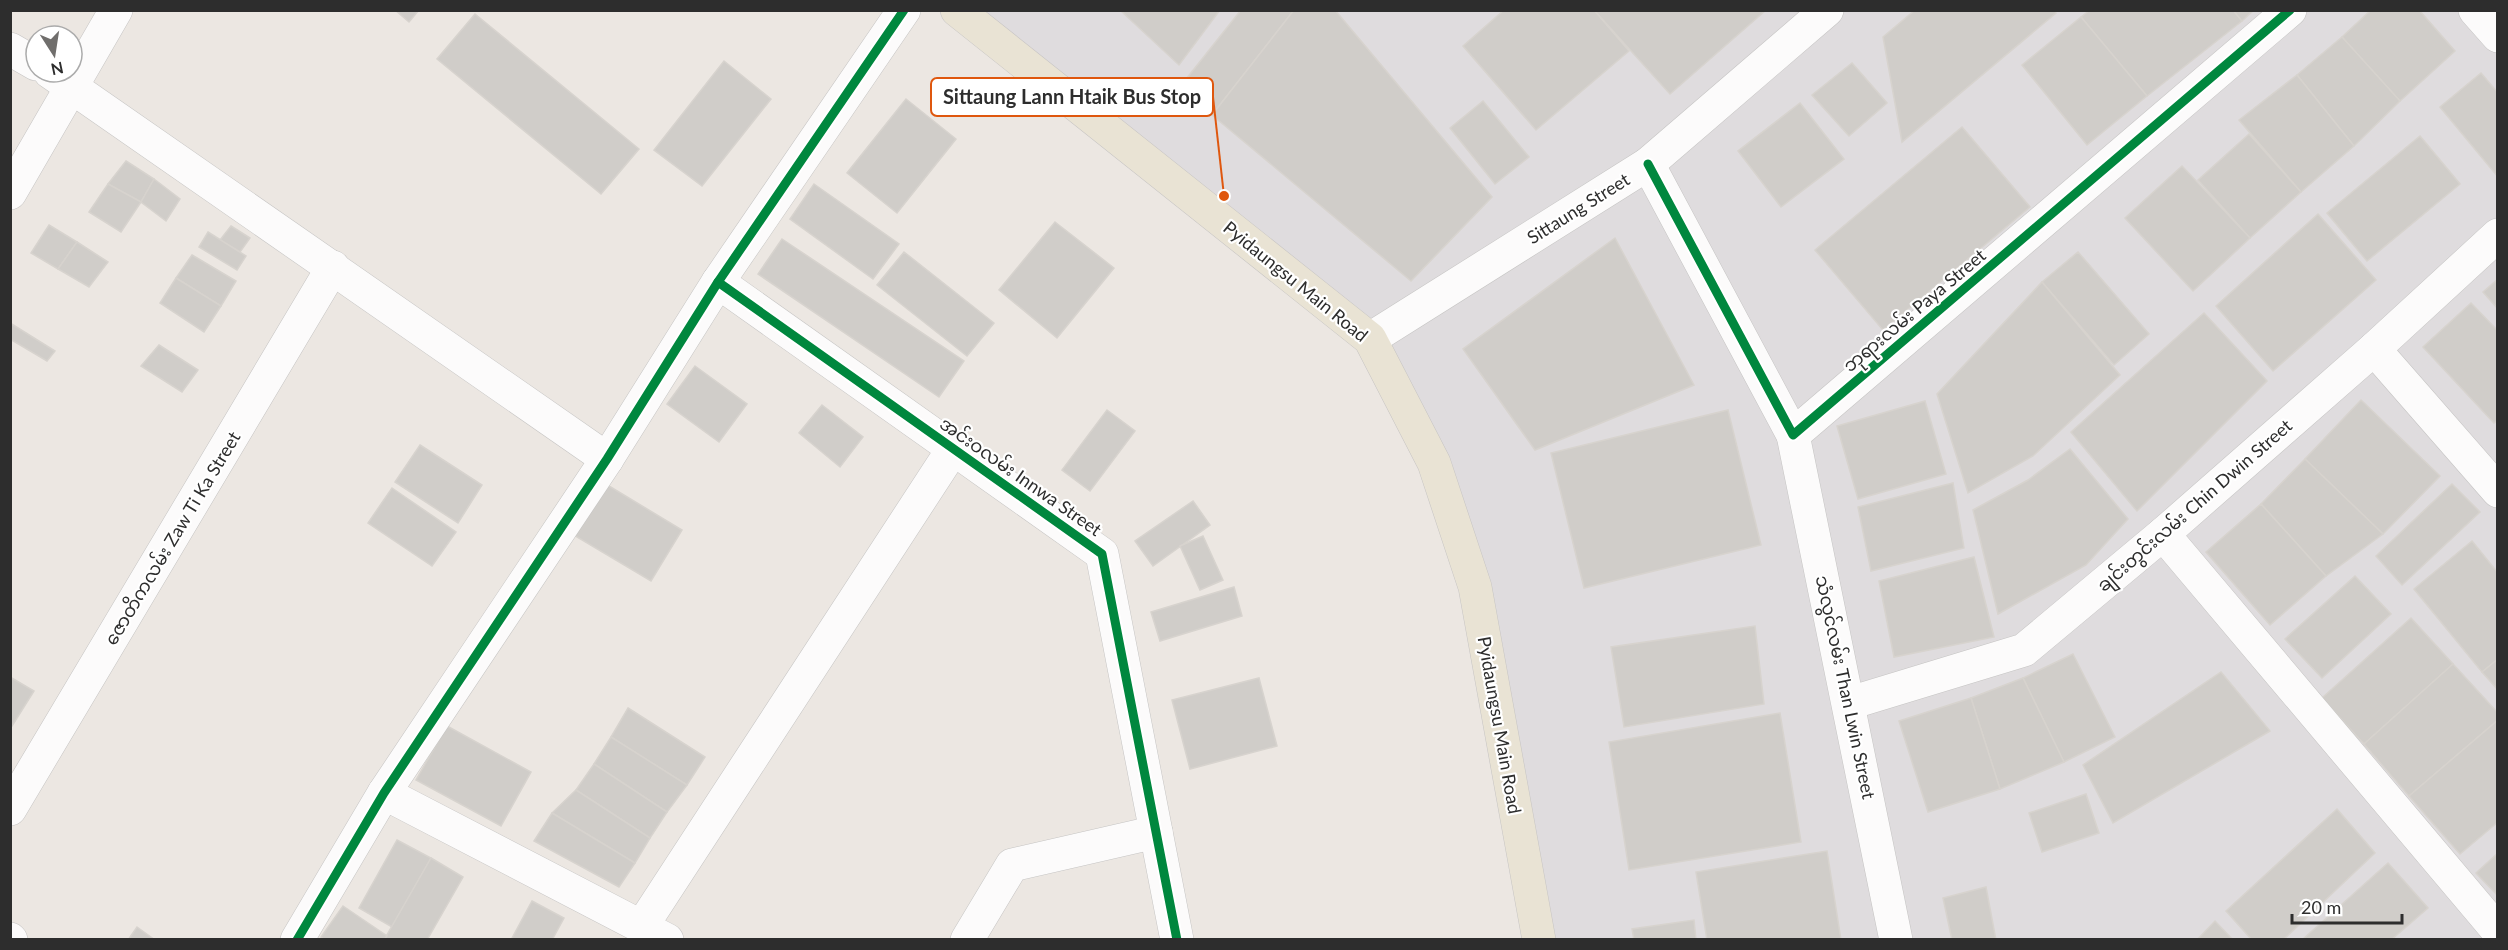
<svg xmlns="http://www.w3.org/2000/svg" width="2508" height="950" font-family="Lato,'Noto Sans Myanmar',sans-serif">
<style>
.industrial{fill:#dfdcde}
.building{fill:#d0cdc9;stroke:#d7d3ce;stroke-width:1.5}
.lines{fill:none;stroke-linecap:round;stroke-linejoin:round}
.minor-casing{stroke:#c5c4c3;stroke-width:34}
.major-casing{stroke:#c6c4c3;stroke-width:34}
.minor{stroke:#fcfbfb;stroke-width:33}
.major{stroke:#e9e3d4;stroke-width:33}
.cycleway-casing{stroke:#fff;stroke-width:13}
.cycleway{stroke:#00873e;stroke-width:9}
.labels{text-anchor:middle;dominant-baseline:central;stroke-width:4.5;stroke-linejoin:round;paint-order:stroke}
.street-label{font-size:18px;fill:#2d2d2d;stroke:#fff}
.leader{fill:none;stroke:#df570e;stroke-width:2}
.callout-dot{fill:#df570e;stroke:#fff;stroke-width:2}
.callout{fill:#fff;stroke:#df570e;stroke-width:2}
.callout-label{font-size:20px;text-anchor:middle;font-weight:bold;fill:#2d2d2d}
</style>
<rect width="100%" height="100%" fill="#ece7e2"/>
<polygon class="industrial" points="957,11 2497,11 2497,939 1539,939 1475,587 1370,339"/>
<g class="building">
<polygon points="395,10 419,10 409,22"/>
<polygon points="1120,10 1220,10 1179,65"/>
<polygon points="1241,10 1294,10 1212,115 1179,88"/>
<polygon points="1294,10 1335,10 1492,197 1411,281 1212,115"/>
<polygon points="1504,10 1594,10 1629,51 1536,130 1463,46"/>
<polygon points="1594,10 1766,10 1670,94"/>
<polygon points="1915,10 2054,10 2056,13 1902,142 1883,37"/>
<polygon points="2090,10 2233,10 2242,21 2147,96 2081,17"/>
<polygon points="2233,10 2254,10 2242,21"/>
<polygon points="2371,10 2419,10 2455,51 2400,101 2342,37"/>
<polygon points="475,14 639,149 601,194 437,59"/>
<polygon points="2081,17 2147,96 2087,145 2022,65"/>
<polygon points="2342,37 2400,101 2354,146 2297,75"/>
<polygon points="724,61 771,99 702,186 654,150"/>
<polygon points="1852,63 1887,103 1849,136 1812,95"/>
<polygon points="2481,73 2498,93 2498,177 2440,107"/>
<polygon points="2297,75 2354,146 2301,192 2239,120"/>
<polygon points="906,99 956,139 897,213 847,173"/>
<polygon points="1483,101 1529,157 1495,184 1450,128"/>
<polygon points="1800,103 1844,159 1781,207 1738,151"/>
<polygon points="1962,127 2030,207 1883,330 1815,250"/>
<polygon points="2249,134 2301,192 2250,238 2198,180"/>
<polygon points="2420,136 2460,184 2367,261 2327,213"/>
<polygon points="126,161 154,179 141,202 108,184"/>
<polygon points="2182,166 2250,238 2193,291 2125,218"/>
<polygon points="154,179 180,199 166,221 141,202"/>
<polygon points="108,184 141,202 121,232 89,212"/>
<polygon points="814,184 899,244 873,279 790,219"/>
<polygon points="2318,214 2376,280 2273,371 2216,306"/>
<polygon points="1055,222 1114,268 1057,338 999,290"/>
<polygon points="49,225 77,242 58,269 31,253"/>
<polygon points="231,226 250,238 240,252 220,240"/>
<polygon points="208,232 246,256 237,270 199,247"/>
<polygon points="1615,238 1694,385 1535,450 1463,349"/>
<polygon points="782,239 964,361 939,397 758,274"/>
<polygon points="77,242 108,262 89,287 58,269"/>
<polygon points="904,252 994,323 967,356 877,285"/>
<polygon points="2078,252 2149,334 2114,365 2042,282"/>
<polygon points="192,255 236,281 221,306 176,278"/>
<polygon points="176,278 221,306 204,332 160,303"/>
<polygon points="2498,279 2498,309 2483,292"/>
<polygon points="2042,282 2120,375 2033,456 1968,493 1937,394"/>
<polygon points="2471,303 2498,331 2498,420 2494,423 2423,347"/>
<polygon points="2204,313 2267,381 2137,511 2071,432"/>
<polygon points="10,323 55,351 47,361 10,339"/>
<polygon points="159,345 198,370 182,392 141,366"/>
<polygon points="695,366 747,404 719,442 667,404"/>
<polygon points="2361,400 2440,476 2383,534 2305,459"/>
<polygon points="1925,401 1946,474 1858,499 1837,426"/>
<polygon points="822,405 863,437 840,467 799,433"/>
<polygon points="1107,410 1135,431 1090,491 1062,470"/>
<polygon points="1728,410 1761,545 1584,588 1551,453"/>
<polygon points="420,445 482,485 458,523 395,482"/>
<polygon points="2070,449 2128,519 2086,565 1998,614 1973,510 2028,480"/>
<polygon points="2305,459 2383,534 2326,576 2261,504"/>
<polygon points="599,480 682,530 651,581 567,531"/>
<polygon points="1953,483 1964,548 1871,571 1858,507"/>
<polygon points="2452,484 2480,512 2402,585 2376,556"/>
<polygon points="392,488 456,532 432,566 368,523"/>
<polygon points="1193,501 1210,525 1153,566 1135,541"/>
<polygon points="2261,504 2326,576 2270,625 2206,552"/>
<polygon points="1203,536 1223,580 1200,590 1180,546"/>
<polygon points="2472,541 2498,573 2498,659 2482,672 2414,589"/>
<polygon points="1974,557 1994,637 1894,657 1879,581"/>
<polygon points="2355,576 2391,614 2322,678 2285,639"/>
<polygon points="1234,587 1242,616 1160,641 1151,612"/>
<polygon points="2411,618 2453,664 2364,744 2322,698"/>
<polygon points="1755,626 1764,704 1624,727 1611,647"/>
<polygon points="2073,654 2115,737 2064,762 2023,678"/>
<polygon points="2498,659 2498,690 2482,672"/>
<polygon points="2453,664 2498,713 2498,720 2409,796 2364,744"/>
<polygon points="2221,672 2270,731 2113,823 2083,765"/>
<polygon points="10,677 34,691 12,726 10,725"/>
<polygon points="1259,678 1277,746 1190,769 1172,700"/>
<polygon points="2023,678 2064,762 2000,789 1971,698"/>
<polygon points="1971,698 2000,789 1928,812 1899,721"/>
<polygon points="628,708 705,757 687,785 611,737"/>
<polygon points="1780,713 1801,842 1629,870 1609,742"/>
<polygon points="2498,720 2498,822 2460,854 2409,796"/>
<polygon points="447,726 531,772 501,826 416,780"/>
<polygon points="611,737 687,785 667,812 594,764"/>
<polygon points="594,764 667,812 650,838 576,790"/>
<polygon points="576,790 650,838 635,863 552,813"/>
<polygon points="2086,794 2099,833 2042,852 2029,813"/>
<polygon points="2337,809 2375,853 2283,940 2252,940 2226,911"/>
<polygon points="552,813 635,863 619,887 534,841"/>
<polygon points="397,840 431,858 392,927 359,908"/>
<polygon points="1827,851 1841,940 1707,940 1696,872"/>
<polygon points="2498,853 2498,896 2476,873"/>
<polygon points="431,858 463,877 427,940 384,940"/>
<polygon points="2388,863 2428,908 2391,940 2302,940"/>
<polygon points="1986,887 1996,940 1952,940 1943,898"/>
<polygon points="532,901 564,918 552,940 511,940"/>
<polygon points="343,906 387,936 384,940 325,940 321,937"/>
<polygon points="1694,920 1696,940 1634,940 1632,929"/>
<polygon points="2215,921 2233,940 2197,940"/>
<polygon points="137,927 155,940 128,940"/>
</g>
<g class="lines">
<defs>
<g id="minor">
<polyline points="2475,10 2498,36"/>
<polyline points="10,49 36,64"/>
<polyline points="50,72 607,459"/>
<polyline points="1648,164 1793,435 2290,10"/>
<polyline points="10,193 116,10"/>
<polyline points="718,282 1102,554 1177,940"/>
<polyline points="1370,339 1648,164 1827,10"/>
<polyline points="2374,349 2498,491"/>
<polyline points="1793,435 1896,940"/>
<polyline points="2163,534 2498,931"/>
<polyline points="1850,703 2024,650 2163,534 2374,349 2498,235"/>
<polyline points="384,793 667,940"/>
<polyline points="10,809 333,267"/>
<polyline points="642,926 953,449"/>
<polyline points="10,939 11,940"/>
<polyline points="297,940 384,793 607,459 718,282 904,10"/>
<polyline points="967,940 1012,865 1156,832"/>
</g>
<polyline id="major" points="957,10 1370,339 1434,463 1475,587 1539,940"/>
</defs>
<use href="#minor" class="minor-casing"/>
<use href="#major" class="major-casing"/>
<use href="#minor" class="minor"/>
<use href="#major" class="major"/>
<defs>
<g id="cycleway">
<polyline points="1648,164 1793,435 2290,10"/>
<polyline points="718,282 1102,554 1177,940"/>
<polyline points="297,940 384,793 607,459 718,282 904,10"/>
</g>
</defs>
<use href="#cycleway" class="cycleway-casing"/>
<use href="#cycleway" class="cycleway"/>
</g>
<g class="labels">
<g class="street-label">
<text transform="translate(1578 208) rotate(-32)">Sittaung Street</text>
<text transform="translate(1296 281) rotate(39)">Pyidaungsu Main Road</text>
<text transform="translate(1914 310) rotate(-40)">ဘုရားလမ်း Paya Street</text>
<text transform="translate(1021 476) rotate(35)">အင်းဝလမ်း Innwa Street</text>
<text transform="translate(2194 505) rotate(-41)">ချင်းတွင်းလမ်း Chin Dwin Street</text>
<text transform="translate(172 538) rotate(-59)">ဇောတိကလမ်း Zaw Ti Ka Street</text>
<text transform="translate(1846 687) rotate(78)">သံလွင်လမ်း Than Lwin Street</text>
<text transform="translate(1500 725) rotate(80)">Pyidaungsu Main Road</text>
</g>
</g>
<path class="leader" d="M1224 196L1213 97"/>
<circle class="callout-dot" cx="1224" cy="196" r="6"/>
<rect class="callout" x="931" y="78" width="282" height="38" rx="6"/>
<g class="callout-label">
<text x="1072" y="104">Sittaung Lann Htaik Bus Stop</text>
</g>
<rect width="2508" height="950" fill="none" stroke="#2d2d2d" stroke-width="24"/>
<g transform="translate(54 54) rotate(168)"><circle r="28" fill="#ffffff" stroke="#ababab" stroke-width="1.5"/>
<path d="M0-4.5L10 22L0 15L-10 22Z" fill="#706e6c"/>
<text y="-9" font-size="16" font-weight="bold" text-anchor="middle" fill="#2d2d2d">N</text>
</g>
<path d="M2292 914v9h110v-9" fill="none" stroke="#2d2d2d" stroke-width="3"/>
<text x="2301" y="914" font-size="18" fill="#2d2d2d" stroke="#ffffff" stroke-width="4.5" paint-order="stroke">20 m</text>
</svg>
